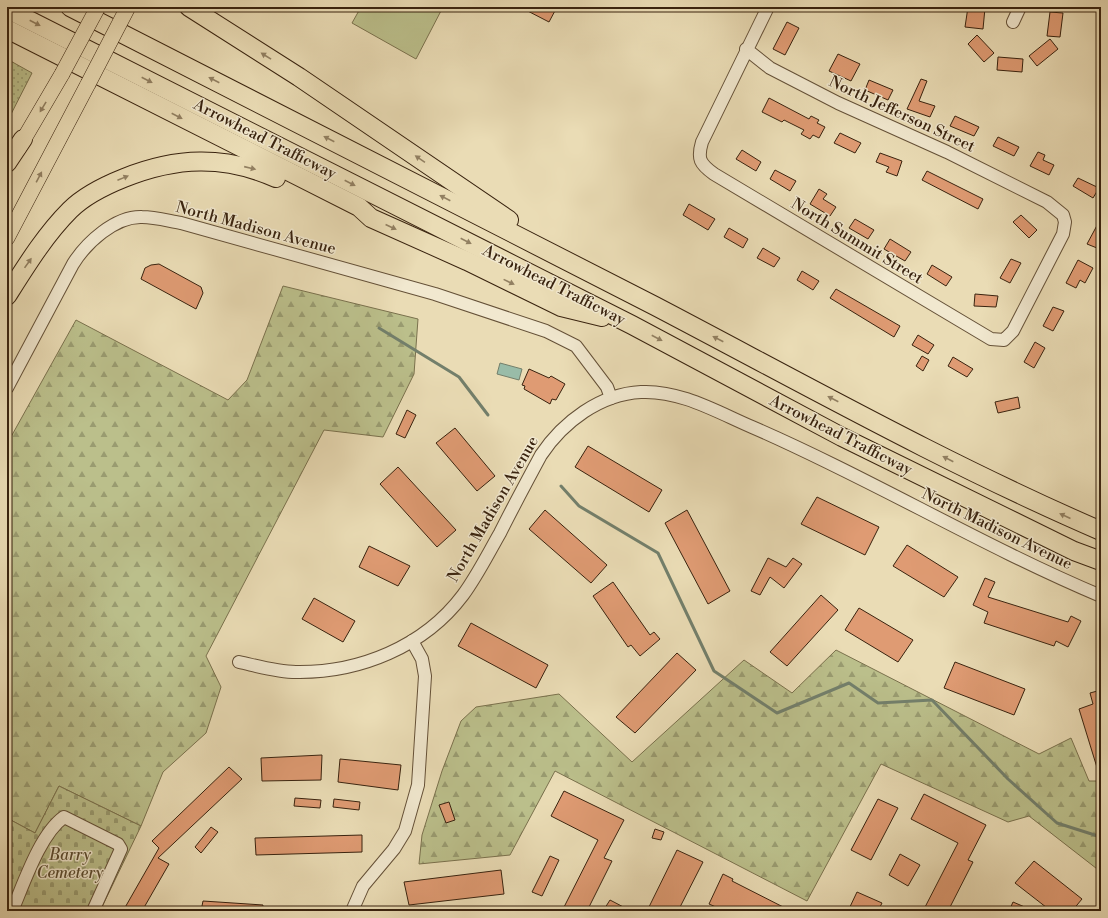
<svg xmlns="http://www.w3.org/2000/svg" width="1108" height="918" font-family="'Libre Bodoni',serif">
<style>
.green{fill:url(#green-dots);stroke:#7a714d}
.forest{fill:url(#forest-firs);stroke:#7a714d}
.cemetery{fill:url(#cemetery-stones);stroke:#7a714d}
.pitch{fill:#bbbf8b;stroke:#7a714d}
.water{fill:#99bca8;stroke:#737f6b}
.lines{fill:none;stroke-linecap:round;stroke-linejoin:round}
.stream{stroke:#737f6b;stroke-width:3}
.building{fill:#df9b73;stroke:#39230f}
.minor-casing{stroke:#655138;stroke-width:14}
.major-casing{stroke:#39230f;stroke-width:16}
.highway-casing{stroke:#39230f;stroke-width:20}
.minor{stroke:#f1e8cf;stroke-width:12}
.major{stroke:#eadcb5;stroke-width:15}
.highway{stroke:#eadcb5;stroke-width:18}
.major-bridge-casing{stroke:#39230f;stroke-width:16;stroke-linecap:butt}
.major-bridge{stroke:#eadcb5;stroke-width:15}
.oneway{fill:#928062}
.labels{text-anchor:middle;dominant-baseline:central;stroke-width:3;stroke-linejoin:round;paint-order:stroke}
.street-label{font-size:16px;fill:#39230f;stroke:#f1e8cf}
.park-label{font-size:16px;font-style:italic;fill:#5a4a2e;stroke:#f1e8cf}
</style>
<defs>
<pattern id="green-dots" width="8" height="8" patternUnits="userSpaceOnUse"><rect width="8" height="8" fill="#bbbf8b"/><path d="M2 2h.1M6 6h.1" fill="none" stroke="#999b70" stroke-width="1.8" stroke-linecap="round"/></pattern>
<pattern id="forest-firs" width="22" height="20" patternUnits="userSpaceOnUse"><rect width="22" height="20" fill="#bbbf8b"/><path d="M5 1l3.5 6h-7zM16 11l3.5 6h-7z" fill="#999b70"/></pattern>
<pattern id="cemetery-stones" width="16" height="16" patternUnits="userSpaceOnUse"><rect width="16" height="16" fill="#bbbf8b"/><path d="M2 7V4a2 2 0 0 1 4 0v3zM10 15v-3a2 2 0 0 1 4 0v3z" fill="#999b70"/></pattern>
</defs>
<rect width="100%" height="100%" fill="#eadcb5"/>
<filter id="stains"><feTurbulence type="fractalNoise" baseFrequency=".005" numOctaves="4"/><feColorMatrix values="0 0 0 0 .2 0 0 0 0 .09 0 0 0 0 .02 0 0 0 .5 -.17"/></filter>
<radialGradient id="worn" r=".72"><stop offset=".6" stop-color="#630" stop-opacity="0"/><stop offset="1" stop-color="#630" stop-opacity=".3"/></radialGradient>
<polygon class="green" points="7,59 32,73 7,122"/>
<g class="forest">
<polygon points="283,286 418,319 414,374 383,437 324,430 206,656 221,687 206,733 163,772 141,826 59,786 35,833 7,818 7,444 76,320 228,400 247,380"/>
<polygon points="836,650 1039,754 1071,738 1089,781 1101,781 1101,872 1029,816 1008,822 881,764 807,901 555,771 510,855 419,864 422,835 442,771 461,721 476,707 559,694 632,762 744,660 792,693"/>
</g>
<polygon class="cemetery" points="59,786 141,826 100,911 7,911 7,818 35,833"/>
<polygon class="pitch" points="361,7 443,7 416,59 352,23"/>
<polygon class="water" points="500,363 522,369 519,380 497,374"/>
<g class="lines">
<g class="stream">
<polyline points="379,328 459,377 488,415"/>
<polyline points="561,486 579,506 658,553 714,671 777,713 849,683 878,703 932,700 1008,779 1057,823 1101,837"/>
</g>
</g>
<g class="building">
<polygon points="520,7 557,7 549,22"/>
<polygon points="968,7 985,8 983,29 965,27"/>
<polygon points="1050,12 1063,13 1060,37 1047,36"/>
<polygon points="787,22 799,28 785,55 773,49"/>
<polygon points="977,35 994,53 984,62 968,44"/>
<polygon points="1050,39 1058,49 1037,66 1029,56"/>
<polygon points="838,54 860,64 851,81 829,71"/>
<polygon points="998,57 1023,59 1022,72 997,70"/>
<polygon points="921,79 927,81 919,101 935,106 930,117 907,109"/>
<polygon points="869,80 893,90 888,100 865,90"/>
<polygon points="769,98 809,119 811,116 819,120 817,123 825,127 819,138 813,135 810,139 801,134 804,130 784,120 782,122 762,112"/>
<polygon points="955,116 979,127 974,136 950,126"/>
<polygon points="840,133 861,143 855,153 834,143"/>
<polygon points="998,137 1019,147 1014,156 993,146"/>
<polygon points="742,150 761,162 756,171 736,159"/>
<polygon points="1038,152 1045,155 1043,160 1054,165 1049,175 1030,166"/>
<polygon points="880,153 902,161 897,176 886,172 889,167 876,162"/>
<polygon points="775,170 796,181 790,191 770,179"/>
<polygon points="927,171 983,199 978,209 922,180"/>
<polygon points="1078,178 1099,188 1093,198 1073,186"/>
<polygon points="819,189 827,194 823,199 836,207 830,216 810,204"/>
<polygon points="689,204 715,219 708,230 683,215"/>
<polygon points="1021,215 1037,230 1029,238 1013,222"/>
<polygon points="1101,218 1101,241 1097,248 1087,244"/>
<polygon points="855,219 874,230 868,239 849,228"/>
<polygon points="729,228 748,239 743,248 724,237"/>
<polygon points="890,239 911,252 905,261 884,249"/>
<polygon points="763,248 780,258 774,267 757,258"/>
<polygon points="1011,259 1021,263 1010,283 1000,278"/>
<polygon points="1078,260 1093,268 1085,283 1080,280 1076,288 1066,283"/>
<polygon points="159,264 201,287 203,293 196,309 141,279 145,268 151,265"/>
<polygon points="932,265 952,277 946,286 927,274"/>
<polygon points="802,271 819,281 813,290 797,280"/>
<polygon points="836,289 900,326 894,337 830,298"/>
<polygon points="975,294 998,296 996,307 974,306"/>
<polygon points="1053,307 1064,311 1053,331 1043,326"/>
<polygon points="918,335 934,345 928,354 912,345"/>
<polygon points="1035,342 1045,348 1034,368 1024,362"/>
<polygon points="922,356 929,360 923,371 916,366"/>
<polygon points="953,357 973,369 967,377 948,366"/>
<polygon points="529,369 549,378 551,376 565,384 556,400 552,399 550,404 524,389 525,386 522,385"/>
<polygon points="1018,397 1020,408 998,413 995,402"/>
<polygon points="407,410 416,415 405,438 396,434"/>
<polygon points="455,428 495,476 477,491 436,443"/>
<polygon points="588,446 662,490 649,512 575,467"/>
<polygon points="398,467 456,530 437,547 380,484"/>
<polygon points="817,497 879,527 865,555 801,524"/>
<polygon points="545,510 607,565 591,583 529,529"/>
<polygon points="687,510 730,591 708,604 665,523"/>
<polygon points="907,545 958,577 944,597 893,566"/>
<polygon points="369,546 410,566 398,586 359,567"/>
<polygon points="768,558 786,567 793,558 802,564 784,588 770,577 760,595 751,591"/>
<polygon points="985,578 995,582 988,597 1068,622 1071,616 1081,621 1068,647 1056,641 1054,646 984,623 988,612 973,605"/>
<polygon points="613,582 650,635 654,632 660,639 640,656 631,645 628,647 593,596"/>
<polygon points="821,595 838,610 787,666 770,652"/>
<polygon points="314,598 355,621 343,642 302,619"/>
<polygon points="859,608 913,640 898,662 845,630"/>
<polygon points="471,623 548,665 536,688 458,646"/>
<polygon points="677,653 696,670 635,733 616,717"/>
<polygon points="955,662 1025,689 1014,715 944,688"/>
<polygon points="1101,690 1101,774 1099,774 1079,709 1093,704 1090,693"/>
<polygon points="322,755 321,780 262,781 261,758"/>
<polygon points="340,759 401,765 398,790 338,782"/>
<polygon points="229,767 242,779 158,858 169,864 142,911 123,911 159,848 152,841"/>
<polygon points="564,791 624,820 604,858 612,861 587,911 562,911 598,840 551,816"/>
<polygon points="924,794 986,825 968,860 973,862 948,911 923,911 958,843 911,819"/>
<polygon points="295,798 321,800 320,808 294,806"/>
<polygon points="334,799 360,802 359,810 333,807"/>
<polygon points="878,799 898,808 871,860 851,850"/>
<polygon points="449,802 455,820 446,823 439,805"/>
<polygon points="211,827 218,832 201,853 195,847"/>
<polygon points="655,829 664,832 661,840 652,838"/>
<polygon points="362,835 362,852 256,855 255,838"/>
<polygon points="677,850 703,862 678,911 647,911"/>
<polygon points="900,854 920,865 908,886 889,875"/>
<polygon points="550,856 559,860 542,896 532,892"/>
<polygon points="1034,861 1082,899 1072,911 1051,911 1015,883"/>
<polygon points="501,870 504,894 409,905 404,882"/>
<polygon points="723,874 733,879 732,881 791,911 725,911 709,904"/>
<polygon points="857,892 882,903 878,911 848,911"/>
<polygon points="610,900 631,911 603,911"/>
<polygon points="203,901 263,905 262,911 201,911"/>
<polygon points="1013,902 1034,911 1009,911"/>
</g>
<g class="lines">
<defs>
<g id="minor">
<polyline points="1013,22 1020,7"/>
<path d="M 746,49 L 770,68 L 838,103 L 947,152 L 1047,202 L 1063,215 L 1065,222 L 1063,234 L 1013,331 L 1004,340 L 991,339 L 714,174 C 700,164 697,159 702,142 L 768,7"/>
<path d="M 7,388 L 73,264 C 86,243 115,216 142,217 C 155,217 169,221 181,223 L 435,294 L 546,331 L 576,346 L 607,387 L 611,398"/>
<path d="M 239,662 C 257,666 277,672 296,672 C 359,673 424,647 463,595 C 477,576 488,554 500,533 C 513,507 527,481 541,455 C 563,422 600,394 641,392 C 680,390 717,412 752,427 C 870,478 982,546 1101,596"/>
<path d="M 12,911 C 24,883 40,834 64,817 L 118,844 L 121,849 L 93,911"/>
<polyline points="352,911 363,886 394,849 405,831 418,785 425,676 422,659 412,641"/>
</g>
<g id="major">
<polyline points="18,149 62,74"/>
<polyline points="7,238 88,84"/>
</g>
<g id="highway">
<path d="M 70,7 C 265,107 461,205 655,306 C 802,383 948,465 1101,531"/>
<polyline points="189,7 299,77 509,220"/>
<polyline points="7,9 632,325 842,437 1074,551 1101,561"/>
<polyline points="7,29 359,207 371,218 467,261 561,307 602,317"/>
<polyline points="7,163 23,139"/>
<path d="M 7,296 C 26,266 45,235 70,210 C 84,196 104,186 124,178 C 176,157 224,155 276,178"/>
</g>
</defs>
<use href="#minor" class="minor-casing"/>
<use href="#major" class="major-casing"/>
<use href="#highway" class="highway-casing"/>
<use href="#minor" class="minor"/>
<use href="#major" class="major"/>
<use href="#highway" class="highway"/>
<defs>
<g id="major-bridge">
<polyline points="62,74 98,7"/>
<polyline points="88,84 128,7"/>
</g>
</defs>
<use href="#major-bridge" class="major-bridge-casing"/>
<use href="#major-bridge" class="major-bridge"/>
</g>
<defs><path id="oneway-solid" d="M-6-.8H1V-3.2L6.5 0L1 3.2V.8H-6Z"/></defs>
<g class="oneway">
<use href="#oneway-solid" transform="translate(35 23) rotate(27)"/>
<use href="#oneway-solid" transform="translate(266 56) rotate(-148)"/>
<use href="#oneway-solid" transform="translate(147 80) rotate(27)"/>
<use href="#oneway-solid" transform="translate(214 80) rotate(-153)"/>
<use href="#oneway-solid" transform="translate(43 107) rotate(121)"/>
<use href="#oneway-solid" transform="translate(177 116) rotate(27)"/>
<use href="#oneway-solid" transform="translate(329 139) rotate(-153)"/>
<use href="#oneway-solid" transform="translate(420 159) rotate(-146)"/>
<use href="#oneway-solid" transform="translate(250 168) rotate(13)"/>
<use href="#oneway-solid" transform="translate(39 177) rotate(-62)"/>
<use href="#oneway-solid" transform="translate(123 178) rotate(-22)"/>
<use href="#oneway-solid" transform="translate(350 183) rotate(27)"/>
<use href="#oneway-solid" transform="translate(445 198) rotate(-153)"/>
<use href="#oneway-solid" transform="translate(391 227) rotate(25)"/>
<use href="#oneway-solid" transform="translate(466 241) rotate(27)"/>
<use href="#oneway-solid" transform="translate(28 263) rotate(-55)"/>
<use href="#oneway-solid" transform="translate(509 282) rotate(26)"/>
<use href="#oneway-solid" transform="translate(657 338) rotate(28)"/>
<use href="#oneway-solid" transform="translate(718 339) rotate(-153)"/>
<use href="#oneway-solid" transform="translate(833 399) rotate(-153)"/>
<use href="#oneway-solid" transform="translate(948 459) rotate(-153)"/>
<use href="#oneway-solid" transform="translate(1065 516) rotate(-156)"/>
</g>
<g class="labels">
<g class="street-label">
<text transform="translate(902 114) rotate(25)">North Jefferson Street</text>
<text transform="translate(265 139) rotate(27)">Arrowhead Trafficway</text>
<text transform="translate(256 228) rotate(15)">North Madison Avenue</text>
<text transform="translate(857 241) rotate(31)">North Summit Street</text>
<text transform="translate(554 285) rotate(27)">Arrowhead Trafficway</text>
<text transform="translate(841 435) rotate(27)">Arrowhead Trafficway</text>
<text transform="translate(493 509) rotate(-60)">North Madison Avenue</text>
<text transform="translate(997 529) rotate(26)">North Madison Avenue</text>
</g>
<g class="park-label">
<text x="70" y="855">Barry<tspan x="70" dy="18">Cemetery</tspan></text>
</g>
</g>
<rect width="1108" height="918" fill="none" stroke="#eadcb5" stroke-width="24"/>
<rect x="8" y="8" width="1092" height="902" fill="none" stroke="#39230f" stroke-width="2"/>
<rect x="12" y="12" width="1084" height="894" fill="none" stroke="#39230f"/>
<rect width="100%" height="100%" filter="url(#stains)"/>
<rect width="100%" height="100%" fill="url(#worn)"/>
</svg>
